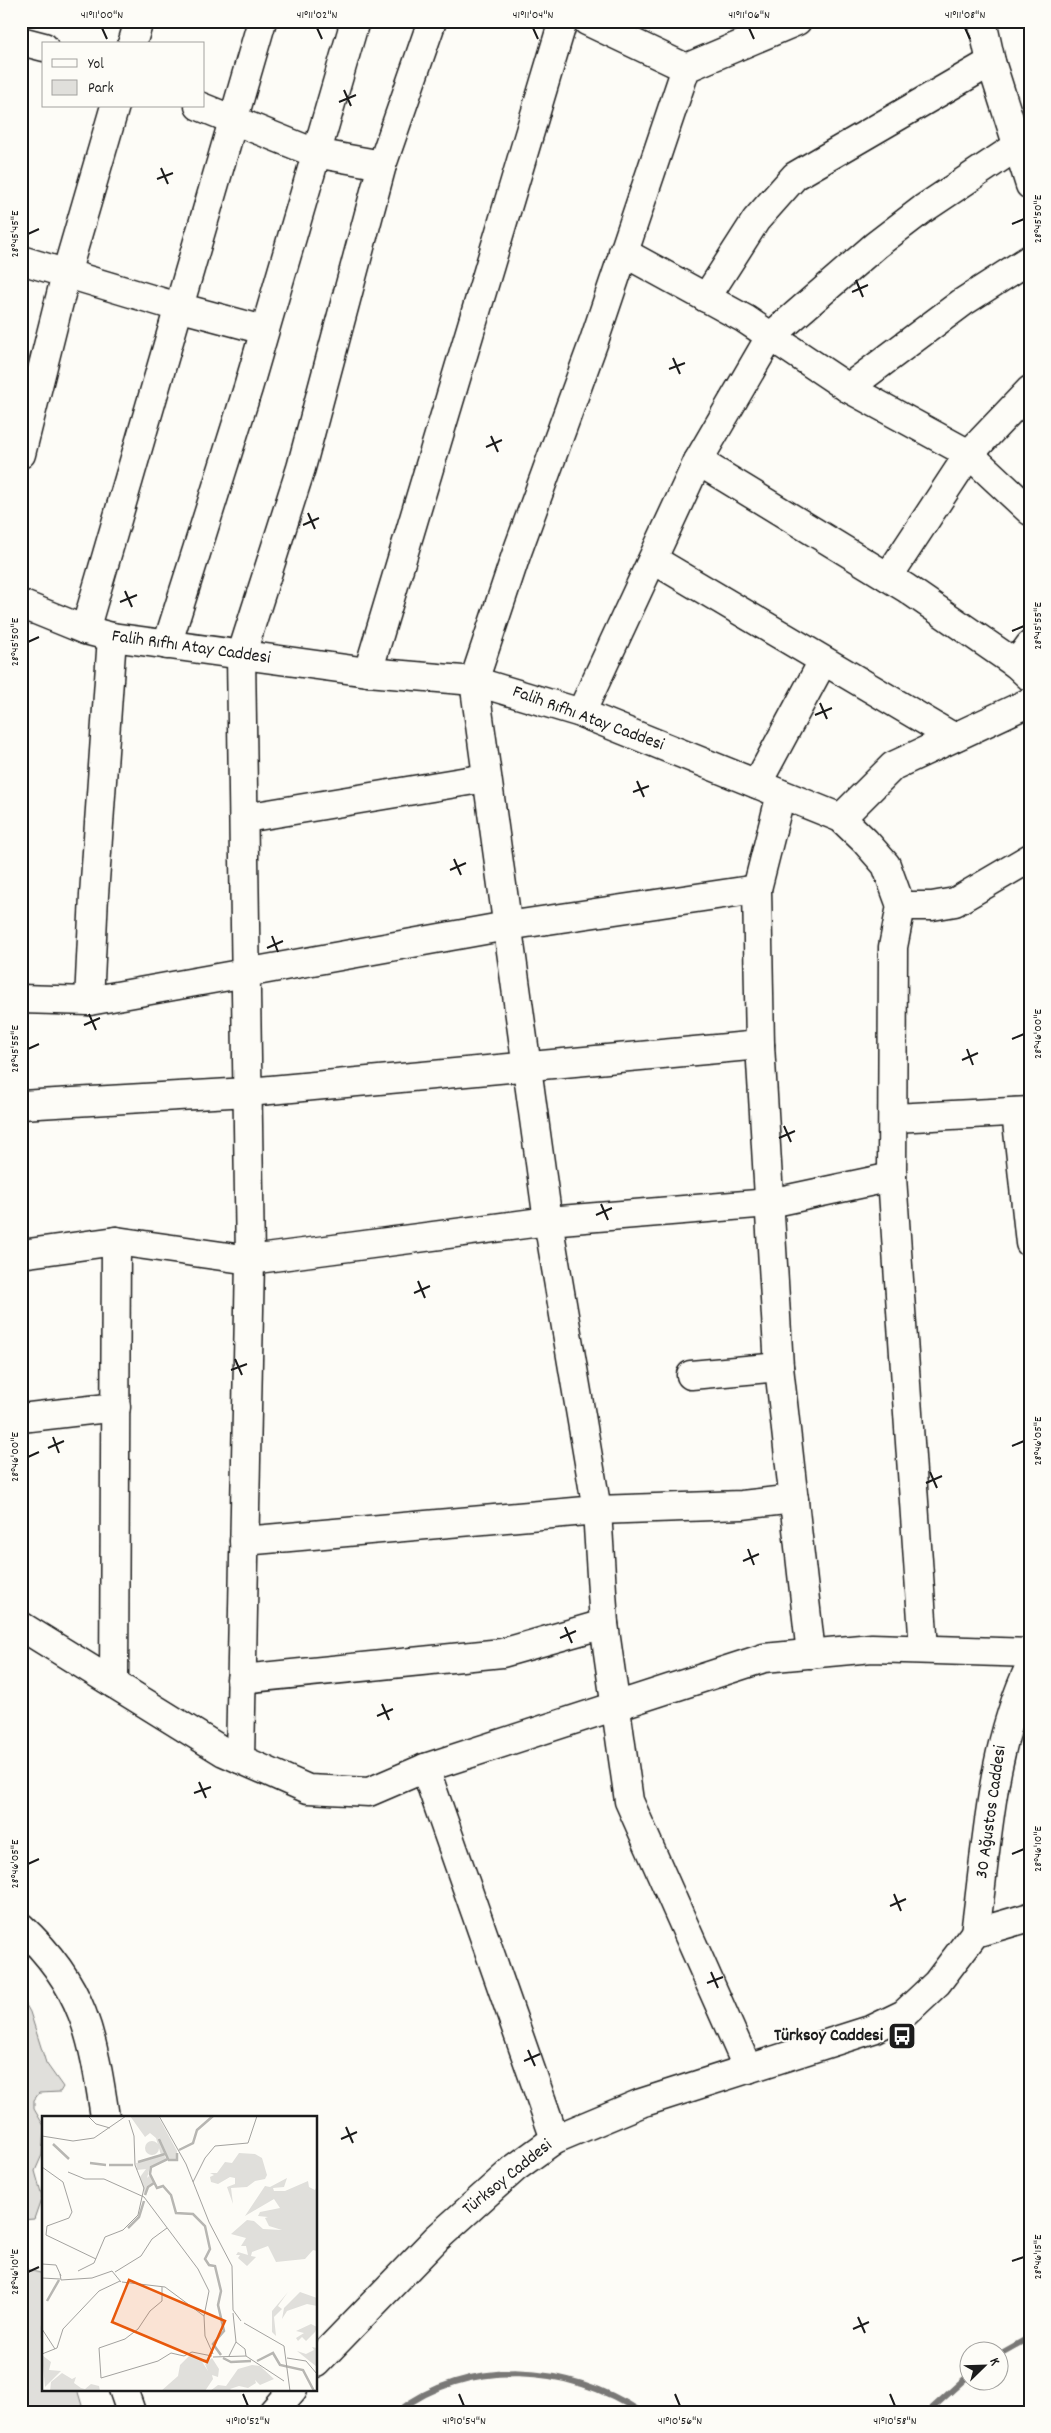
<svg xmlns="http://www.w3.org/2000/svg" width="1051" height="2433" font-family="Dekko,sans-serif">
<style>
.green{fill:#e0dfdb;stroke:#7e7e7c}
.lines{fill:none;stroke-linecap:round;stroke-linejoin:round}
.stream{stroke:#797876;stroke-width:6}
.minor-casing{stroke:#1c1c1c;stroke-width:31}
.major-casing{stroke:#1c1c1c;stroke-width:31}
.minor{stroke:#fdfcf7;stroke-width:28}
.major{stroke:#fdfcf7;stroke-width:28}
.ticks{fill:none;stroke:#1c1c1c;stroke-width:2}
.labels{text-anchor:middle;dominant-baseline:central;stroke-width:4;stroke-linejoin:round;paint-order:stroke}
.street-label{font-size:18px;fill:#1c1c1c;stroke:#fdfcf7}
.poi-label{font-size:18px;font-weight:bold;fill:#1c1c1c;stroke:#fdfcf7;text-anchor:end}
.inset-river{fill:none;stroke:#b7b6b2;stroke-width:2.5}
.inset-road{fill:none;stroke:#a3a29f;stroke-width:1}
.view{fill:#e8590c;fill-opacity:0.15;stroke:#e8590c;stroke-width:2.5}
.inset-edge{fill:none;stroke:#1c1c1c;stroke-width:2.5}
.neatline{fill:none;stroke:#1c1c1c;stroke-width:2}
.ticks-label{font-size:12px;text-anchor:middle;fill:#1c1c1c}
</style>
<rect width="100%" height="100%" fill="#fdfcf7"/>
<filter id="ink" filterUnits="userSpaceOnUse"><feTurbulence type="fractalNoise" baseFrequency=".02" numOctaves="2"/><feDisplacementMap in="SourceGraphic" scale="10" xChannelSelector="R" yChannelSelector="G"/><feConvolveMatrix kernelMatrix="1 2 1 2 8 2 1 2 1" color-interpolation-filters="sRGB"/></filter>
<g filter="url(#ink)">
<g class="green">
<polygon points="21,1996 30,2012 46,2063 63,2087 60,2092 39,2093 34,2100 34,2109 44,2126 42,2155 35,2171 42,2196 34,2219 21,2220"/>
<polygon points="21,2268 44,2274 44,2389 77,2389 84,2412 25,2412 21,2410"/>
</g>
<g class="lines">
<g class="stream">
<polyline points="998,2355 1030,2337"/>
<path d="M 397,2412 C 467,2357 570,2364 641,2412"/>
<polyline points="928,2412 968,2376"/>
</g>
<defs>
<g id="minor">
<polyline points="587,21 686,68"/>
<polyline points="21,41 44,47"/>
<polyline points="132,44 139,21"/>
<polyline points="199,106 315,153 382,165"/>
<polyline points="623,252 745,319 848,388 969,454 1030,511"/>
<polyline points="21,260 178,307 264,330"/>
<polyline points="706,298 756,220 795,176 991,62"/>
<polyline points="848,388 963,302 1030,259"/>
<polyline points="21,454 66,274 115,106"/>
<polyline points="698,461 906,588 1016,664 1030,677"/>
<polyline points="654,560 953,737"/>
<polyline points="888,577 969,454 1030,390"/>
<polyline points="21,604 85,630 112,637 368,672 474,681 581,713 841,818 865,841 886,865 901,906 932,906 955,902 1030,858"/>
<polyline points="85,630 262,21"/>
<polyline points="167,645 248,388 355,21"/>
<polyline points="1016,664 1030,645"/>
<polyline points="368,672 563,21"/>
<polyline points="581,713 698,461 770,337 876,245 923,209 1019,145"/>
<polyline points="757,784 823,661"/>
<polyline points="781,794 757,889 760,1045 779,1367 811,1654"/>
<polyline points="245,818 486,778"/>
<polyline points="841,818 893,766 1030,702"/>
<polyline points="901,906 893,947 892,1177 924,1649"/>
<polyline points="21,999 89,1001 507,926 757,889"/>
<polyline points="89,1001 94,895 112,637"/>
<polyline points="21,1105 248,1092 760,1045"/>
<polyline points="1016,1112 1030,1243"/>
<polyline points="894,1118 1030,1111"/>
<polyline points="21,1254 116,1241 250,1260 548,1221 770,1203 892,1177"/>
<polyline points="691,1375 779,1367"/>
<polyline points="21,1418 116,1407"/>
<polyline points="244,1541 597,1510 742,1505 794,1499"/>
<polyline points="21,1626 224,1752 308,1789 369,1792 425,1768 764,1658 872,1648 1030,1653"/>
<polyline points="241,1679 502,1653 604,1624"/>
<polyline points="114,1684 116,1241"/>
<polyline points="240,1759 250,1260 241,656 301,468 382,165 432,21"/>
<polyline points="425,1768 555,2139"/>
<polyline points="748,2069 629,1801 604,1624 597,1510 548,1221 474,681 516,555 594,341 686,68 797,21"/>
</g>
<g id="major">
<polyline points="982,21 991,62 1030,185"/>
<path d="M 21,1927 C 84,1985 93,2036 105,2117"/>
<path d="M 975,1933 C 988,1840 990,1752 1030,1666"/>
<polyline points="316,2363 436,2239 515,2168 555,2139 641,2103 873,2029 904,2014 937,1983 975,1933 1030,1917"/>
<polyline points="123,2389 131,2412"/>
<polyline points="273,2412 293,2389"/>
</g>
</defs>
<use href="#minor" class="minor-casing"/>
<use href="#major" class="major-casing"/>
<use href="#minor" class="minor"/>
<use href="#major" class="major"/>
</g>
</g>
<path class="ticks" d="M 102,28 L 107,39M 317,28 L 322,39M 533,28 L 538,39M 749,28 L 754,39M 965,28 L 970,39M 344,90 L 351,106M 339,102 L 356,95M 161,168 L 168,184M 157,179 L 173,173M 1012,224 L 1024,219M 28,234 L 39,229M 856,280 L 863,297M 852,292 L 868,285M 673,358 L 680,374M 669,369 L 685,363M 491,436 L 498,452M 486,447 L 502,440M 308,513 L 315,529M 303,525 L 319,518M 125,591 L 132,607M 120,602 L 137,595M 1012,631 L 1024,626M 28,642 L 39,637M 820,703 L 827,719M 815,715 L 832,708M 637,781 L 644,797M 633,792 L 649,786M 454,859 L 461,875M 450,870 L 466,863M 272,936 L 278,952M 267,948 L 283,941M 89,1014 L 96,1030M 84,1025 L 100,1018M 1012,1039 L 1024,1034M 28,1049 L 39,1044M 967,1049 L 973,1065M 962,1060 L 978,1053M 784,1126 L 791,1142M 779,1138 L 795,1131M 601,1204 L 608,1220M 596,1215 L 612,1208M 418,1281 L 425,1298M 414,1293 L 430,1286M 235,1359 L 242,1375M 231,1370 L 247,1364M 53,1437 L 59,1453M 1012,1446 L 1024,1441M 48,1448 L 64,1441M 28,1457 L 39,1452M 930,1472 L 937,1488M 926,1483 L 942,1476M 748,1549 L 754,1565M 743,1561 L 759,1554M 565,1627 L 572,1643M 560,1638 L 576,1631M 382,1704 L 389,1720M 377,1716 L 393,1709M 199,1782 L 206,1798M 194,1793 L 211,1787M 1012,1854 L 1024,1849M 28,1864 L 39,1859M 894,1894 L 901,1911M 890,1906 L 906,1899M 711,1972 L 718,1988M 707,1983 L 723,1977M 528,2050 L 535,2066M 524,2061 L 540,2054M 346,2127 L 353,2143M 341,2139 L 357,2132M 1012,2261 L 1024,2257M 28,2272 L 39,2267M 858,2317 L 865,2333M 853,2329 L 869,2322M 243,2394 L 248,2406M 459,2394 L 464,2406M 675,2394 L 680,2406M 890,2394 L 895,2406"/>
<defs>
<symbol id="bus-square" viewBox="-11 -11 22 22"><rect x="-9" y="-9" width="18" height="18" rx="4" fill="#1c1c1c" stroke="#fdfcf7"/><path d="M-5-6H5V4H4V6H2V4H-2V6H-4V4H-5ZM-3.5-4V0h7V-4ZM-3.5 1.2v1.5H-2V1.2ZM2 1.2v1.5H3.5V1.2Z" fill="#fff"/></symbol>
</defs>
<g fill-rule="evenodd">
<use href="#bus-square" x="886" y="2020" width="32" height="32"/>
</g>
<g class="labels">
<g class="street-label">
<text transform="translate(191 648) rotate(8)">Falih Rıfhı Atay Caddesi</text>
<text transform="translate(588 719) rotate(20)">Falih Rıfhı Atay Caddesi</text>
<text transform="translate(992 1812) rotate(-82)">30 Ağustos Caddesi</text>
<text transform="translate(508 2178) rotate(-39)">Türksoy Caddesi</text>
</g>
<g class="poi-label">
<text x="883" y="2036">Türksoy Caddesi</text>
</g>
</g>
<g transform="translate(42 2116)">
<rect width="275" height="275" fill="#fdfcf7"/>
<path d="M 88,0 L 116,0 L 135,35 L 135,44 L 127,43 L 117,20 L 123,38 L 119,39 L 114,22 L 108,17 L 103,21 ZM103 32a7 7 0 1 1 14 0a7 7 0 1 1-14 0ZM 197,37 L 213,38 L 220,42 L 225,59 L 223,63 L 213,65 L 205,71 L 189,72 L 191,88 L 185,71 L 193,68 L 193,62 L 188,61 L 176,68 L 169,66 L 168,61 L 172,59 L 168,57 L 175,57 L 183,46 L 190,47 ZM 122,39 L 125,44 L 108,51 L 105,62 L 108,59 L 112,67 L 105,71 L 103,79 L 98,61 L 104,53 L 95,54 L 94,47 ZM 245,62 L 242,71 L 231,72 L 232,75 L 243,75 L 266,65 L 267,71 L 273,74 L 275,70 L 275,135 L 271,134 L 263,143 L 234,146 L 226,130 L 210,136 L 209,140 L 214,141 L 205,150 L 196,142 L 198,139 L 194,139 L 196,136 L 206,139 L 204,130 L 199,130 L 204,122 L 189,118 L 205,104 L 212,105 L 221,113 L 240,114 L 227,110 L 223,102 L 226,101 L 216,100 L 218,96 L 238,92 L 232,83 L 203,100 L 223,70 L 228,71 ZM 246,176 L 236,190 L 240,193 L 232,201 L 234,220 L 230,216 L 230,195 ZM 258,176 L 275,182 L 275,190 L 265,188 L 245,195 L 240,203 L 242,192 ZM 269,208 L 275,211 L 273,216 L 264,225 L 260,221 L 256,225 L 254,222 L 262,217 L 254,215 ZM 270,231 L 275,232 L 275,251 L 255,235 L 264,238 L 272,234 ZM 149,238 L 159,243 L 168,243 L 162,247 L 159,244 L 166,255 L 163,248 L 170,242 L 177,253 L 176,261 L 170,259 L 171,263 L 163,275 L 119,275 L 136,260 L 138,249 ZM 0,239 L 9,246 L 7,254 L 19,255 L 3,271 ZM 210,249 L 218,250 L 232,263 L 218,269 L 213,264 L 214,267 L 206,272 L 197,270 L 188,273 L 190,275 L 168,275 L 176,269 L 184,270 L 196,253 ZM 20,257 L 30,263 L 34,261 L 32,267 L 39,272 L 43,273 L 49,268 L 57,270 L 58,275 L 8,275 L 9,266 Z" fill="#e0dfdb"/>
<path class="inset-river" d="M 117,23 L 126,43 L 109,51 L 108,58 L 115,72 L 121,70 L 129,79 L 134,97 L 151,98 L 163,110 L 168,133 L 163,143 L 167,149 L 173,150 L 179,175 L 176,189 L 182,215 L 171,228 L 179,239M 11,28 L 27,43M 137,34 L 151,27 L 155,14 L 171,0M 126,44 L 135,44 L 135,37M 96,46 L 123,38M 48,47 L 64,49M 67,49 L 91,49M 103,79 L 106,71 L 112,67M 86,112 L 97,101 L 102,85M 5,185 L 17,164M 181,242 L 189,246 L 209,245M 215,245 L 231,237 L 238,249 L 261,254 L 272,275"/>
<path class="inset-road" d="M 46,0 L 54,8 L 68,12M 117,0 L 144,48 L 167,106 L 190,150 L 191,194 L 199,205M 0,20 L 31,25 L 52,22 L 84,0M 0,51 L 21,66 L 30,96 L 27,102 L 5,110 L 4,119 L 54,143M 26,56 L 43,63 L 62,63 L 102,81M 151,66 L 163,42 L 173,30 L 206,27 L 215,0M 102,81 L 156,153 L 167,175 L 162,200 L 163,220 L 171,238M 0,148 L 14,149 L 19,160M 36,155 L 52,147 L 63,121 L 81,114 L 96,99 L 102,72 L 93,49 L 92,20 L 87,4M 73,156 L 99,140 L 110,123 L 125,112M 18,158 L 19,164 L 50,162 L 70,155 L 79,166M 0,162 L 18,163M 80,166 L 123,171 L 162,200M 191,197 L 194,226 L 203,233 L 204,240 L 242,265M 202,207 L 242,230 L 248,275M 0,213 L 13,233M 0,238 L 15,232 L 21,213 L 57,175 L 78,165M 142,240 L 150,236 L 170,240M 187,240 L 194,226M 171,241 L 204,240M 245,242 L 264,245 L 275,258M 59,262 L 57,232 L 83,223 L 96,213 L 108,195 L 120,185 L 120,171M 59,262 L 116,245 L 129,237 L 142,240"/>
<path class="view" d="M 87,164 L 183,205 L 165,246 L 70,206 Z"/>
<rect width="275" height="275" class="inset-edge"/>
</g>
<rect width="1051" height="2433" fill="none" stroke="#fdfcf7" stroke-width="55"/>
<rect x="42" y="42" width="162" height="65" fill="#fdfcf7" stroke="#a3a29f"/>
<rect x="52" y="59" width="25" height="8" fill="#fdfcf7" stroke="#a3a29f"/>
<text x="88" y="68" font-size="15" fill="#1c1c1c">Yol</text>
<rect x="52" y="80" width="25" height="15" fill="#e0dfdb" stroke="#a3a29f"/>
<text x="88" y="92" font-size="15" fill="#1c1c1c">Park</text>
<g transform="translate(984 2366) rotate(67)"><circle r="24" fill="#fdfcf7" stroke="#a3a29f"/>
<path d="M0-4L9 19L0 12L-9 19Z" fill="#1c1c1c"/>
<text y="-8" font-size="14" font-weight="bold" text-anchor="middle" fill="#1c1c1c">K</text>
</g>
<rect x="28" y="28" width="996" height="2378" class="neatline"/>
<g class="ticks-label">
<text x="102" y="18">41°11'00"N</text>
<text x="317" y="18">41°11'02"N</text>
<text x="533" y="18">41°11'04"N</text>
<text x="749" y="18">41°11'06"N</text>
<text x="965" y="18">41°11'08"N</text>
<text transform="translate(1037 219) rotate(-90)" y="4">28°45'50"E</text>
<text transform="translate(14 234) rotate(-90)" y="4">28°45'45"E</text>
<text transform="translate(1037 626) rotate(-90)" y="4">28°45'55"E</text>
<text transform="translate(14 642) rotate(-90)" y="4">28°45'50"E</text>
<text transform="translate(1037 1034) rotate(-90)" y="4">28°46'00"E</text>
<text transform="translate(14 1049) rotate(-90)" y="4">28°45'55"E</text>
<text transform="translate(1037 1441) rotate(-90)" y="4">28°46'05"E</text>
<text transform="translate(14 1457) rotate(-90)" y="4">28°46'00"E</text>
<text transform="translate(1037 1849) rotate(-90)" y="4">28°46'10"E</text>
<text transform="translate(14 1864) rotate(-90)" y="4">28°46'05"E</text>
<text transform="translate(1037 2257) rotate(-90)" y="4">28°46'15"E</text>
<text transform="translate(14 2272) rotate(-90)" y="4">28°46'10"E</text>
<text x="248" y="2424">41°10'52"N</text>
<text x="464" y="2424">41°10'54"N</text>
<text x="680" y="2424">41°10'56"N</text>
<text x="895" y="2424">41°10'58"N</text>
</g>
</svg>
